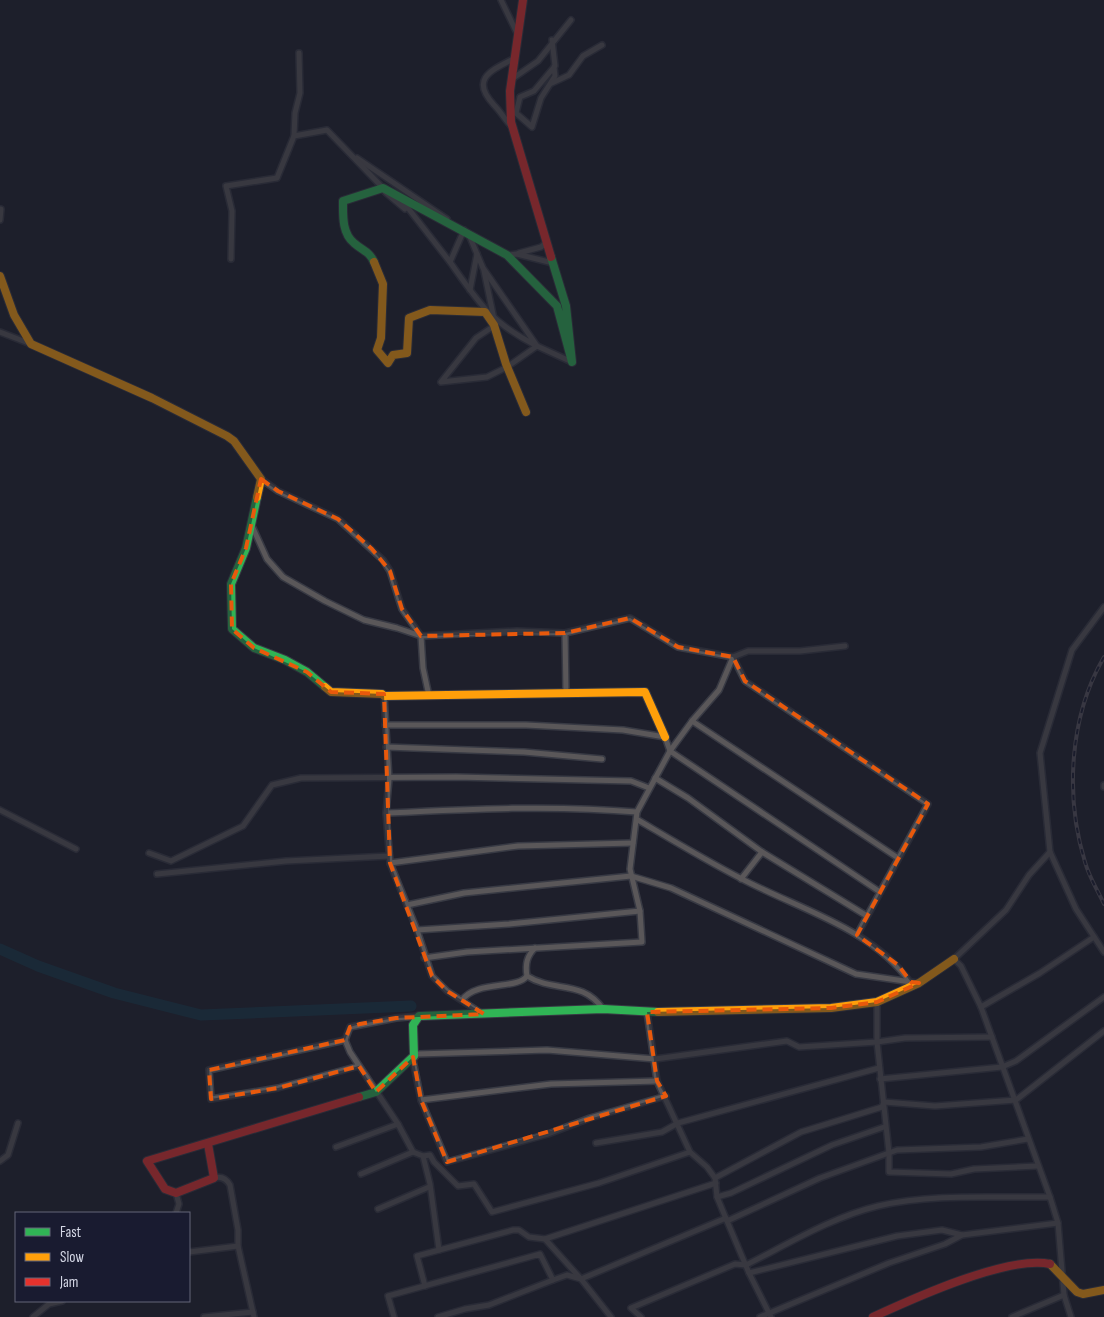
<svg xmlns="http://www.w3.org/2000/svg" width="1104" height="1317" font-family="'Sofia Sans Condensed',sans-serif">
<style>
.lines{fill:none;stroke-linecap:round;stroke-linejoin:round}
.river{stroke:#173746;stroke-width:11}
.street-casing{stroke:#383a44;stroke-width:8}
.fast-casing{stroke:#383a44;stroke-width:10}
.slow-casing{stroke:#383a44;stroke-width:10}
.jam-casing{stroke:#383a44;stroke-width:10}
.street{stroke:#5a5759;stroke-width:5}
.fast{stroke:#30b455;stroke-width:8}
.slow{stroke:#ff9f0a;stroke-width:8}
.jam{stroke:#e5322d;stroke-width:8}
.rail-casing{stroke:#59565d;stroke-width:4}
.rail{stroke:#191b30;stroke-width:2;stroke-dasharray:5.5;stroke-linecap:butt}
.marked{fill:none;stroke:#e8590c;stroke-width:4;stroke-dasharray:10 6;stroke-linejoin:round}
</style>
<rect width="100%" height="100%" fill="#1e1f2b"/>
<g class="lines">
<polyline class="river" points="0,949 38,966 114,993 201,1015 411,1006"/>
<defs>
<g id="street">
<polyline points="501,0 517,33"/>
<polyline points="552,40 555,66 534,91 520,97 516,113 532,127 541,98 555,76 554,67"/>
<polyline points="512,79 538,61 571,20"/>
<polyline points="552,83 569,75 583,56 602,45"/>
<path d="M 512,127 C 505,120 501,112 494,105 C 470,79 490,71 515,58"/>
<polyline points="294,136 295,113 300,93 299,53"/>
<polyline points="357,158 447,219"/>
<polyline points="385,192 405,209"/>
<polyline points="401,199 450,262"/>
<polyline points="0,212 1,209 0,220"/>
<path d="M 464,230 L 469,235 L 483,268 L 537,346 C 490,322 479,303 450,262 Z"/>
<polyline points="519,253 541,247 546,243"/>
<polyline points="507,255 517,254 553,263"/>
<polyline points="231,259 232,211 226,186 277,178 294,136 327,130 383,188"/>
<polyline points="484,271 494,319"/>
<polyline points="470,290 477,254"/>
<polyline points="491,328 476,338 441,382 487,377 507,367 537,346 572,362"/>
<polyline points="0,332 31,344"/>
<polyline points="261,479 278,491 338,519 383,560 390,571 402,609 421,636 423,668 429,696"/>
<polyline points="252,526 267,559 283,577 325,601 364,620 397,628 421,636 517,631 565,633 630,618 678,647 733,657 745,681 928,804 857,935"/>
<polyline points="1104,607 1072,650 1040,753 1050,852 1076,909 1104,952"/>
<polyline points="565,633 566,693"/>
<polyline points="384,696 389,779 386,813 390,863 417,930 432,976 447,991 481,1013"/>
<polyline points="692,721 898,858"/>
<polyline points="385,725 526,725 623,730 665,737 670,751 880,892"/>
<polyline points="386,747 524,752 602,759"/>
<polyline points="655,778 688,798 762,852 867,916"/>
<polyline points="1104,785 1104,787"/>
<polyline points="0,810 76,849"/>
<path d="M 386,813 C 470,809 553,805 637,812"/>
<path d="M 638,820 C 672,840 705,860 740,878 C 798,909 870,927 910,982"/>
<polyline points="1050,852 1029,875 1006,910 954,959 961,966 981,1007 1050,1197 1058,1223 1064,1295 1071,1317"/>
<polyline points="149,853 171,861 243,826 272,785 301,778 456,777 631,781 649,788"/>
<polyline points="390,863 518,846 633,843"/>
<polyline points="157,874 286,861 389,856"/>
<polyline points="741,879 762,852"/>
<polyline points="407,905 464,893 631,876 671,888 856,974 918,983"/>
<polyline points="417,930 509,924 640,911"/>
<path d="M 535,948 C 527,956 525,964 527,976 C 554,993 582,979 603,1009"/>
<polyline points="424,958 467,952 642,942 640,911 630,869 637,812 670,751 692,721 719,690 733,657 748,651 800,651 845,646"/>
<path d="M 462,1000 C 477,980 517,990 527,976"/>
<polyline points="877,1002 877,1042 889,1153 889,1172 951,1174 974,1169 1037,1166"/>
<polyline points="981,1007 1040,973 1094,937"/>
<polyline points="647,1012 657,1081 690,1152 707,1167 715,1178 717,1197 727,1221 749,1273 771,1317"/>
<polyline points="345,1040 350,1027 396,1018 419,1016"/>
<polyline points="359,1066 278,1088 211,1099 209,1070 345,1040 350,1052 398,1124"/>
<polyline points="880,1079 1002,1067 1016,1061 1104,997"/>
<polyline points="666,1096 590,1118 548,1134 447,1162 421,1100 413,1060 417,1054 547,1050 655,1059 787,1041 799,1047 877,1042 905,1038 992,1037"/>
<polyline points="421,1100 551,1084 657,1081"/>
<polyline points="596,1143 662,1132 678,1123 879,1068"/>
<polyline points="336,1147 398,1124 413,1152"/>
<polyline points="423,1156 430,1155 434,1162 458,1186 474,1184 492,1212 599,1183 690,1152"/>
<polyline points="0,1161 8,1155 18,1123"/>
<polyline points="361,1174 413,1152 423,1156 430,1184 439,1250"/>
<path d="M 214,1178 C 221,1176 226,1178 230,1185 L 238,1230 L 238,1246 L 254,1317"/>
<polyline points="715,1178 801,1132 882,1107 884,1102 935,1106 1016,1100 1104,1031"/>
<polyline points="717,1197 731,1193 832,1145 884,1127"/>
<polyline points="378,1209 429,1187"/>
<polyline points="176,1213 179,1204 176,1193"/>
<polyline points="727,1221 820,1178 897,1150 981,1147 1028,1139"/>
<polyline points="545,1239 581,1279 726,1218"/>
<polyline points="189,1252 238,1246"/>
<polyline points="749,1273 897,1236 942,1230 962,1235"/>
<polyline points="425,1286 417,1256 513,1230 519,1230 529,1237 545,1239 716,1183"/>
<polyline points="33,1317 49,1304 62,1301"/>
<polyline points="204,1317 253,1312"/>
<polyline points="394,1317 388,1296 540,1254 553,1280 567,1275 581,1279 611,1317"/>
<polyline points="438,1317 465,1309 489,1305 553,1280"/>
<path d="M 641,1317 L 631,1308 L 735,1264 L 746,1265 C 788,1244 832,1217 878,1206 C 933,1193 994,1198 1050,1197"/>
<polyline points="760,1317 889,1263 945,1244 962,1235 1058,1223"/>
<polyline points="1012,1317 1064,1295"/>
</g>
<g id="fast">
<path d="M 374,262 C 369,251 363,251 354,243 C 342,233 343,216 343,201 L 383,188 L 507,255 L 557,306 L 572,362 L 566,306 L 551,257"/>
<polyline points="257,497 246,548 231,584 232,629 254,648 285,660 307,672 325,687"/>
<polyline points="359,1097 376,1092 414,1056 413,1025 419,1016 603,1009 658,1012"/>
</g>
<g id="slow">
<polyline points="374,262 383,284 381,338 377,350 388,363 393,355 407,353 409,318 430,310 485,312 494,325 506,364 526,412"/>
<polyline points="0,276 14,315 31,344 152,398 227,436 234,441 261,479 257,497"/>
<polyline points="325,687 331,692 382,694 384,696 645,692 665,737"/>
<polyline points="658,1012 831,1008 877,1002 919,983 954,959"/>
<polyline points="1050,1264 1077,1292 1083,1294 1104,1290"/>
</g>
<g id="jam">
<polyline points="523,0 510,91 511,122 551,257"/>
<polyline points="208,1144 214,1178 176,1193 165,1189 147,1161 359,1097"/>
<path d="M 873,1317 C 912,1299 1008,1255 1050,1264"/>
</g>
</defs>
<use href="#street" class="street-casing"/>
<use href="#fast" class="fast-casing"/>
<use href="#slow" class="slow-casing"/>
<use href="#jam" class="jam-casing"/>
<use href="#street" class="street"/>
<use href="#fast" class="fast"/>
<use href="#slow" class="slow"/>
<use href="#jam" class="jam"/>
<defs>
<path id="rail" d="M 1104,657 C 1069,717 1065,797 1085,862 C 1089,877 1098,891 1104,904"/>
</defs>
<use href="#rail" class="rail-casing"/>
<use href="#rail" class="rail"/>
</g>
<path d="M0 0H1104V1317H0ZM 261,479 L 278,491 L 338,519 L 372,549 L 390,571 L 402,609 L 421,636 L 565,633 L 630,618 L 678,647 L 733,657 L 745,681 L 928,804 L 857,935 L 898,965 L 911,982 L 919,983 L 877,1002 L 831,1008 L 647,1012 L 657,1081 L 666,1096 L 447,1162 L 421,1100 L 413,1057 L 376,1092 L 359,1066 L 278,1088 L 211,1099 L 209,1070 L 345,1040 L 350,1027 L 360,1024 L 396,1018 L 484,1014 L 447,991 L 432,976 L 390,863 L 384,694 L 331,692 L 307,672 L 254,648 L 232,629 L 231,584 L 246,548 Z" fill="#1e1f2b" fill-opacity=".55" fill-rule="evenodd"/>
<path class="marked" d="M 261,479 L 278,491 L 338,519 L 372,549 L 390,571 L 402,609 L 421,636 L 565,633 L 630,618 L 678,647 L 733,657 L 745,681 L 928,804 L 857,935 L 898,965 L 911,982 L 919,983 L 877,1002 L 831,1008 L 647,1012 L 657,1081 L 666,1096 L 447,1162 L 421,1100 L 413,1057 L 376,1092 L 359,1066 L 278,1088 L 211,1099 L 209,1070 L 345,1040 L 350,1027 L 360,1024 L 396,1018 L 484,1014 L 447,991 L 432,976 L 390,863 L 384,694 L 331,692 L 307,672 L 254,648 L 232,629 L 231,584 L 246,548 Z"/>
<rect x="15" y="1212" width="175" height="90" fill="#191b30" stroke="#646678"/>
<rect x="25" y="1228" width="25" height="8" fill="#30b455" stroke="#646678"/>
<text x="60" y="1237" font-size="15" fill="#d4d7e5">Fast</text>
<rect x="25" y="1253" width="25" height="8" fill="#ff9f0a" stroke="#646678"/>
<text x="60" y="1262" font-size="15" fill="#d4d7e5">Slow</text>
<rect x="25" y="1278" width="25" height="8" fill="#e5322d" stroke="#646678"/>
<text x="60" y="1287" font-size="15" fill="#d4d7e5">Jam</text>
</svg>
